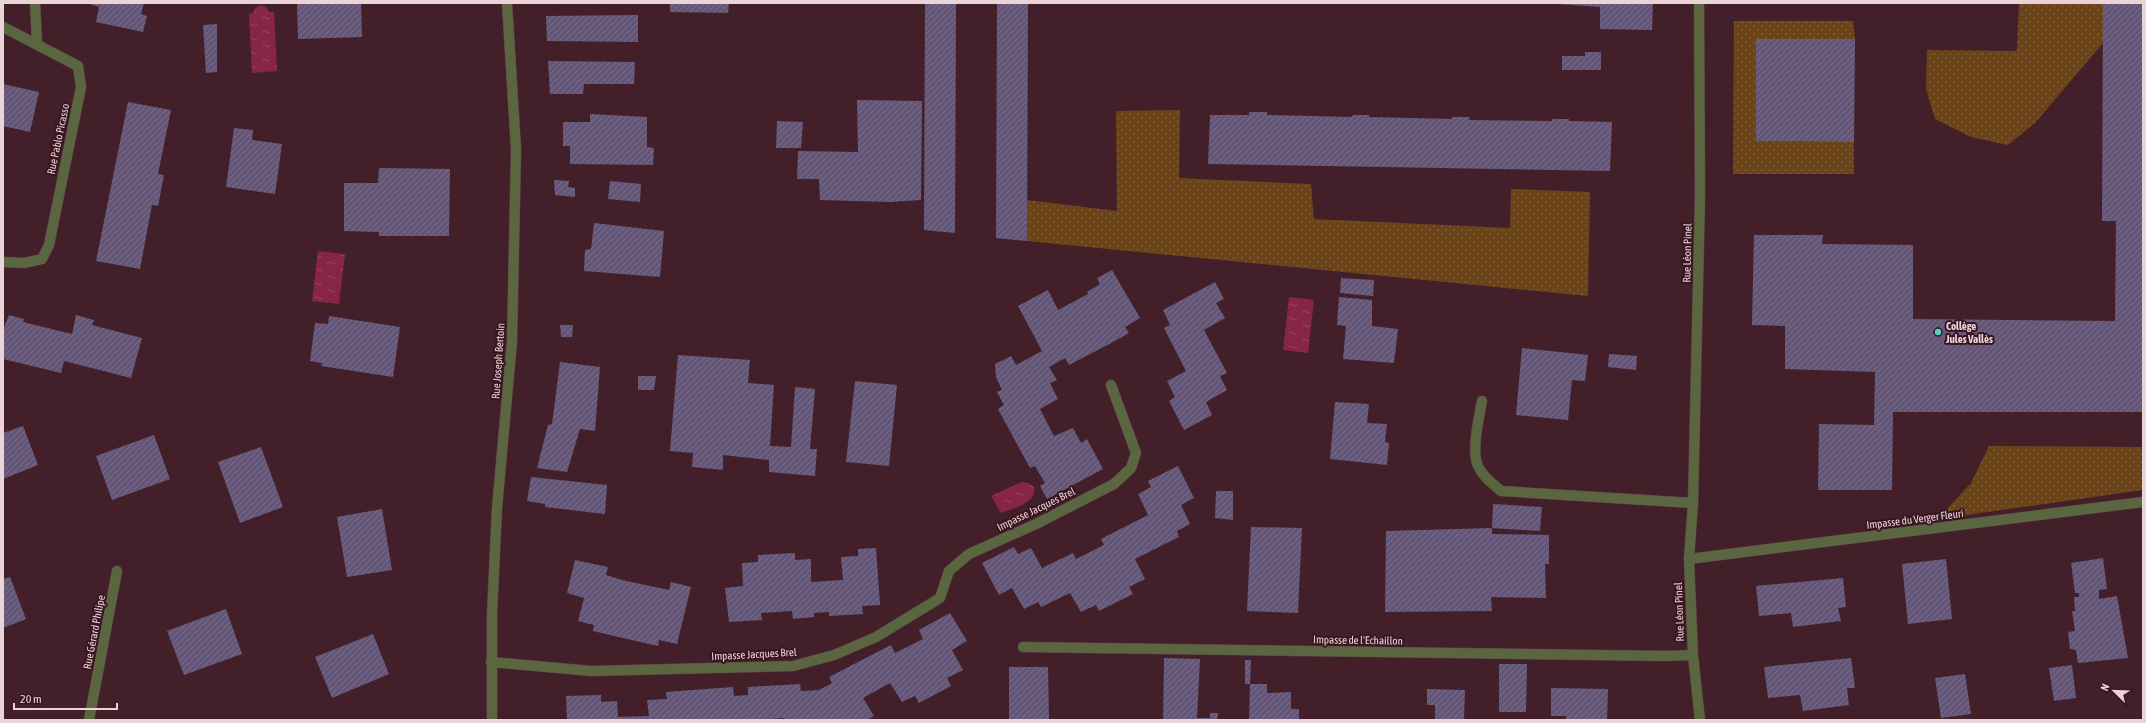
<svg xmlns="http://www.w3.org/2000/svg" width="2146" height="723" font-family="'Asap Condensed',sans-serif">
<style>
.grass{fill:url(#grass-dots)}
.water{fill:url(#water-ripples)}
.building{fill:url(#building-hatch)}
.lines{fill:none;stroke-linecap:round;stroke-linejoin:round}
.minor-casing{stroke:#5e3d45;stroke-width:11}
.minor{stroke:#596640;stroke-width:10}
.poi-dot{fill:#58cebf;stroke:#381620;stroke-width:1.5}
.labels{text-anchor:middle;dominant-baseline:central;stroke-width:4;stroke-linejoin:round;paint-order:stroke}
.street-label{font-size:11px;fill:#ebd4d8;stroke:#381620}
.poi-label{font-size:11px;font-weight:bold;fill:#ebd4d8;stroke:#381620;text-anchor:start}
</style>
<defs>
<pattern id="grass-dots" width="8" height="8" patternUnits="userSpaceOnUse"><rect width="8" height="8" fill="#6b4318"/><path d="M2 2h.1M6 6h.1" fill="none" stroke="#805d39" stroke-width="1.8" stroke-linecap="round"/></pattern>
<pattern id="water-ripples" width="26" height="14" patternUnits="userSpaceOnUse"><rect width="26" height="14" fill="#872546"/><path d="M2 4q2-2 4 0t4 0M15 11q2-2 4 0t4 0" fill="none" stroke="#984460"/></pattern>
<pattern id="building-hatch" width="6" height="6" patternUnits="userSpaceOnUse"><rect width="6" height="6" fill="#645677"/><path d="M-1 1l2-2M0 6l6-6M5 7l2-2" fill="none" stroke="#7a6d8a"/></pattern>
</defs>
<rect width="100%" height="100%" fill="#432029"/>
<g class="grass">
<polygon points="2019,3 2103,3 2103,43 2035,123 2008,145 1971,137 1935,119 1926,89 1927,50 2017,51"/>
<polygon points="1734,21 1853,21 1855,39 1756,39 1756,141 1854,142 1854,174 1733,174"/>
<polygon points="1180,110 1179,178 1311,184 1314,219 1510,228 1511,189 1590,192 1588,296 1027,241 1027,200 1117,211 1116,111"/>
<polygon points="1989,446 2143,447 2143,490 1938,519 1971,483"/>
</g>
<g class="water">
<polygon points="260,5 266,7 269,12 274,12 277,71 252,73 249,14 253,13 255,8"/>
<polygon points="318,251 345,254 339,304 312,301"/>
<polygon points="1289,297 1314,300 1308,353 1283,350"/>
<path d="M 1022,482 L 1029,483 L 1034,487 C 1038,503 1013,508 1001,513 L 991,496 Z"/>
</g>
<g class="building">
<polygon points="87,3 144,3 141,14 147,16 143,32 96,22 99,7"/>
<polygon points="297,3 361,3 362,37 298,39"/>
<polygon points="670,3 729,3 728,13 670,12"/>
<polygon points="925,3 956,3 955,233 924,230"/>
<polygon points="997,3 1028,3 1027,241 996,238"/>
<polygon points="1544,3 1653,3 1652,30 1600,29 1600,7"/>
<polygon points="2103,3 2143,3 2143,412 1893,412 1892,490 1818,490 1819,424 1874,425 1875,372 1785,369 1785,326 1752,325 1754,235 1823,235 1822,244 1913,245 1913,319 2115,321 2116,221 2102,221"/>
<polygon points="638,15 638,42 547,41 546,16"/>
<polygon points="217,24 217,72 206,73 203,25"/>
<polygon points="1756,39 1855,39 1854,142 1756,141"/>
<polygon points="1585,52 1601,52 1601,70 1562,70 1562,56 1585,56"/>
<polygon points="548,61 635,62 634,84 584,84 583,94 550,94"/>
<polygon points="3,84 39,92 30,132 3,126"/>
<polygon points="857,100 922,101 921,200 890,202 820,200 819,179 797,179 798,151 858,152"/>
<polygon points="128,102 171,110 158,174 164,175 158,206 152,205 140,269 96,261"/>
<polygon points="1249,112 1267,112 1267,115 1352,117 1353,115 1369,115 1369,117 1452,119 1452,117 1470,117 1469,120 1552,121 1552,119 1569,119 1569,121 1612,122 1610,171 1208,164 1210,115 1249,115"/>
<polygon points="590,114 647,117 647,147 654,148 653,165 570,164 570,146 563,146 563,122 590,122"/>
<polygon points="777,121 803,122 801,148 776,148"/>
<polygon points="234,128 253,130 252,140 282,144 275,194 226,187"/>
<polygon points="379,168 450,169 449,236 379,236 379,232 344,231 344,183 378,183"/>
<polygon points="554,180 569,181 568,187 575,188 575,197 555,195"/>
<polygon points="610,181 641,184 640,202 608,199"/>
<polygon points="594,223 664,231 660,277 584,271 585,250 591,249"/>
<polygon points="1112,270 1140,318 1125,327 1129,333 1113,342 1069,365 1065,358 1049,367 1057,380 1050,383 1058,399 1040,409 1054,436 1073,428 1081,443 1087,439 1103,469 1047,499 1040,486 1045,483 1035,466 1030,468 998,409 1004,405 997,392 1002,390 996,377 995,364 1011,356 1016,365 1042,351 1018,306 1048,290 1058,310 1088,294 1087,292 1100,284 1097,278"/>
<polygon points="1341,278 1374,280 1373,296 1340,293"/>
<polygon points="1215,282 1224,299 1216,303 1225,318 1204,330 1227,373 1220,376 1227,390 1206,402 1212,415 1184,430 1169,401 1175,397 1167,381 1186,371 1164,328 1170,325 1163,310"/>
<polygon points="1339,297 1372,300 1372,326 1398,329 1394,363 1343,359 1346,326 1337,325"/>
<polygon points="9,315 24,319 23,322 72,334 76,315 94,320 92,325 142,338 131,378 64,361 61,373 3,359 3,330"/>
<polygon points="329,316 400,327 393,377 321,366 322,363 310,361 315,323 328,324"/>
<polygon points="560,325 573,325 572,337 561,337"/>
<polygon points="1522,348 1588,355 1585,381 1572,380 1568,420 1516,415"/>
<polygon points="1609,354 1637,356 1636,370 1608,367"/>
<polygon points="678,355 750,360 748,383 774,385 770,446 791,447 795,387 815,389 810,449 817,449 815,476 769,472 769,460 723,455 723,470 692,467 693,453 670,451"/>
<polygon points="560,362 600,367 595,431 580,429 567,472 537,468 548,425 552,424"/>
<polygon points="638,376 656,376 654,390 638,390"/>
<polygon points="855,381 897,385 889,466 846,462"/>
<polygon points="1335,402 1369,404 1367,423 1387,424 1385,442 1389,443 1387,465 1330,459"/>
<polygon points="23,426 38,465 3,479 3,433"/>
<polygon points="154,435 170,479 112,500 96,456"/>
<polygon points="261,447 283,507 240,523 218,462"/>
<polygon points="1178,466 1194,498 1181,505 1190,524 1177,531 1179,537 1135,559 1145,579 1129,587 1133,594 1099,611 1096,605 1081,612 1070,593 1041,607 1038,602 1024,609 1012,588 999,595 982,563 1014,547 1018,554 1031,548 1042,568 1073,553 1076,559 1104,545 1101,539 1148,515 1138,494 1151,487 1148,481"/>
<polygon points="531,477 607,485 605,514 545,507 545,504 527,501"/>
<polygon points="1216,491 1233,491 1233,520 1215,518"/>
<polygon points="1493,504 1542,507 1540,531 1492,528"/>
<polygon points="382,509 392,570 347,577 337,517"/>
<polygon points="1251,527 1302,528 1298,613 1247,611"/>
<polygon points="1492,528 1492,534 1549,535 1549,564 1545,564 1546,598 1491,597 1492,611 1385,612 1386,531"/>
<polygon points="876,548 880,605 862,606 863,614 829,616 829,612 814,613 814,617 793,619 792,611 761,613 762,620 729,622 725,588 743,586 742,563 758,562 758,555 795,553 795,560 811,559 811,582 843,580 841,557 858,556 858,549"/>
<polygon points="2103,558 2107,589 2099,590 2099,599 2117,596 2128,658 2078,663 2076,650 2070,649 2068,632 2075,631 2072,611 2075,611 2074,597 2079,597 2079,593 2075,593 2071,563"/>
<polygon points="1946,559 1952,619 1908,624 1902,564"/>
<polygon points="575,560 608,567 606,575 622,580 669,590 671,582 691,587 677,644 659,640 658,646 610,635 593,631 594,625 578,621 584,598 567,593"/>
<polygon points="10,577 26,619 3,628 3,579"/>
<polygon points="1843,578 1846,607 1838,608 1841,621 1793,627 1791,613 1759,616 1756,586"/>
<polygon points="226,609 242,654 184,675 167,631"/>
<polygon points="950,613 967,641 952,650 963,670 947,678 951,686 919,703 915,696 902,702 890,683 863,698 874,716 867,720 784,720 784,718 758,720 567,720 566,696 601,695 601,702 617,701 618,717 649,716 647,700 667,699 666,692 733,687 734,696 748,695 748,687 800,684 801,691 819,690 832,683 829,677 891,645 895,653 923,639 919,630"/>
<polygon points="373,634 389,674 332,698 315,657"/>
<polygon points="1164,658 1200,659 1197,718 1210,718 1210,713 1218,713 1217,720 1163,720"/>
<polygon points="1851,658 1855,688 1847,688 1849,705 1803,711 1800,695 1768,698 1764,667"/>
<polygon points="1245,660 1251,660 1250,684 1245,684"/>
<polygon points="1499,664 1527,664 1526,712 1499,712"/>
<polygon points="2072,665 2076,698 2054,701 2049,668"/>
<polygon points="1009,667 1048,667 1049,720 1009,720"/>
<polygon points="1965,674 1971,714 1941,718 1935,678"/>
<polygon points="1250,684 1267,684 1267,693 1291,692 1291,709 1299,709 1299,720 1249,720"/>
<polygon points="1551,688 1608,689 1607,720 1566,720 1566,716 1551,716"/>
<polygon points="1427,689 1465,690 1464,720 1435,720 1435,705 1427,705"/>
</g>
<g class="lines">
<defs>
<g id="minor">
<polyline points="35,3 37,43"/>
<polyline points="1699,3 1700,196 1693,503 1689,559 1693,655 1700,720"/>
<polyline points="3,27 78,66 81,87 49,245 42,259 24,263 3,262"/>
<path d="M 1482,401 C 1479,418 1471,451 1478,466 C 1483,477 1493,484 1501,491 L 1693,503"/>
<polyline points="1689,559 2143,502"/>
<polyline points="1023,647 1666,656 1693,655"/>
<polyline points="491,662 591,671 793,666 834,655 876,637 940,598 949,571 969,554 1036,524 1114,484 1131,468 1136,453 1111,385"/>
<polyline points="89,720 117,571"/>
<polyline points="492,720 492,614 497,508 512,341 516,149 507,3"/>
</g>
</defs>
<use href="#minor" class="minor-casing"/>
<use href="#minor" class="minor"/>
</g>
<circle class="poi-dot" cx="1938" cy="332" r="4"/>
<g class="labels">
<g class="street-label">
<text transform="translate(58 139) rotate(-78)">Rue Pablo Picasso</text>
<text transform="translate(1687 253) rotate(-89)">Rue Léon Pinel</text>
<text transform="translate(498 361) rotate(-86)">Rue Joseph Bertoin</text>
<text transform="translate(1036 509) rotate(-26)">Impasse Jacques Brel</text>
<text transform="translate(1915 519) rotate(-7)">Impasse du Verger Fleuri</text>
<text transform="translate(1679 612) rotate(-92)">Rue Léon Pinel</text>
<text transform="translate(94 632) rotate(-79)">Rue Gérard Philipe</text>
<text transform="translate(1358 640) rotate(1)">Impasse de l'Echaillon</text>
<text transform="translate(754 654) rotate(-3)">Impasse Jacques Brel</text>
</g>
<g class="poi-label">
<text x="1946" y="326">Collège<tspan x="1946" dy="13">Jules Vallès</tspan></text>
</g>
</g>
<rect width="2146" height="723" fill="none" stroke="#ebd4d8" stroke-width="8"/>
<g transform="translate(2114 691) rotate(293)" stroke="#381620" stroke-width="3" paint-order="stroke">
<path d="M0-3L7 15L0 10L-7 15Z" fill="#ebd4d8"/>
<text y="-6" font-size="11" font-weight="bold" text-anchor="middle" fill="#ebd4d8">N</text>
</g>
<path d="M14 703v6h103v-6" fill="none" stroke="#ebd4d8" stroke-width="2"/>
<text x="20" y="703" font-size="12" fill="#ebd4d8" stroke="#381620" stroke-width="3" paint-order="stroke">20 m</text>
</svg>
